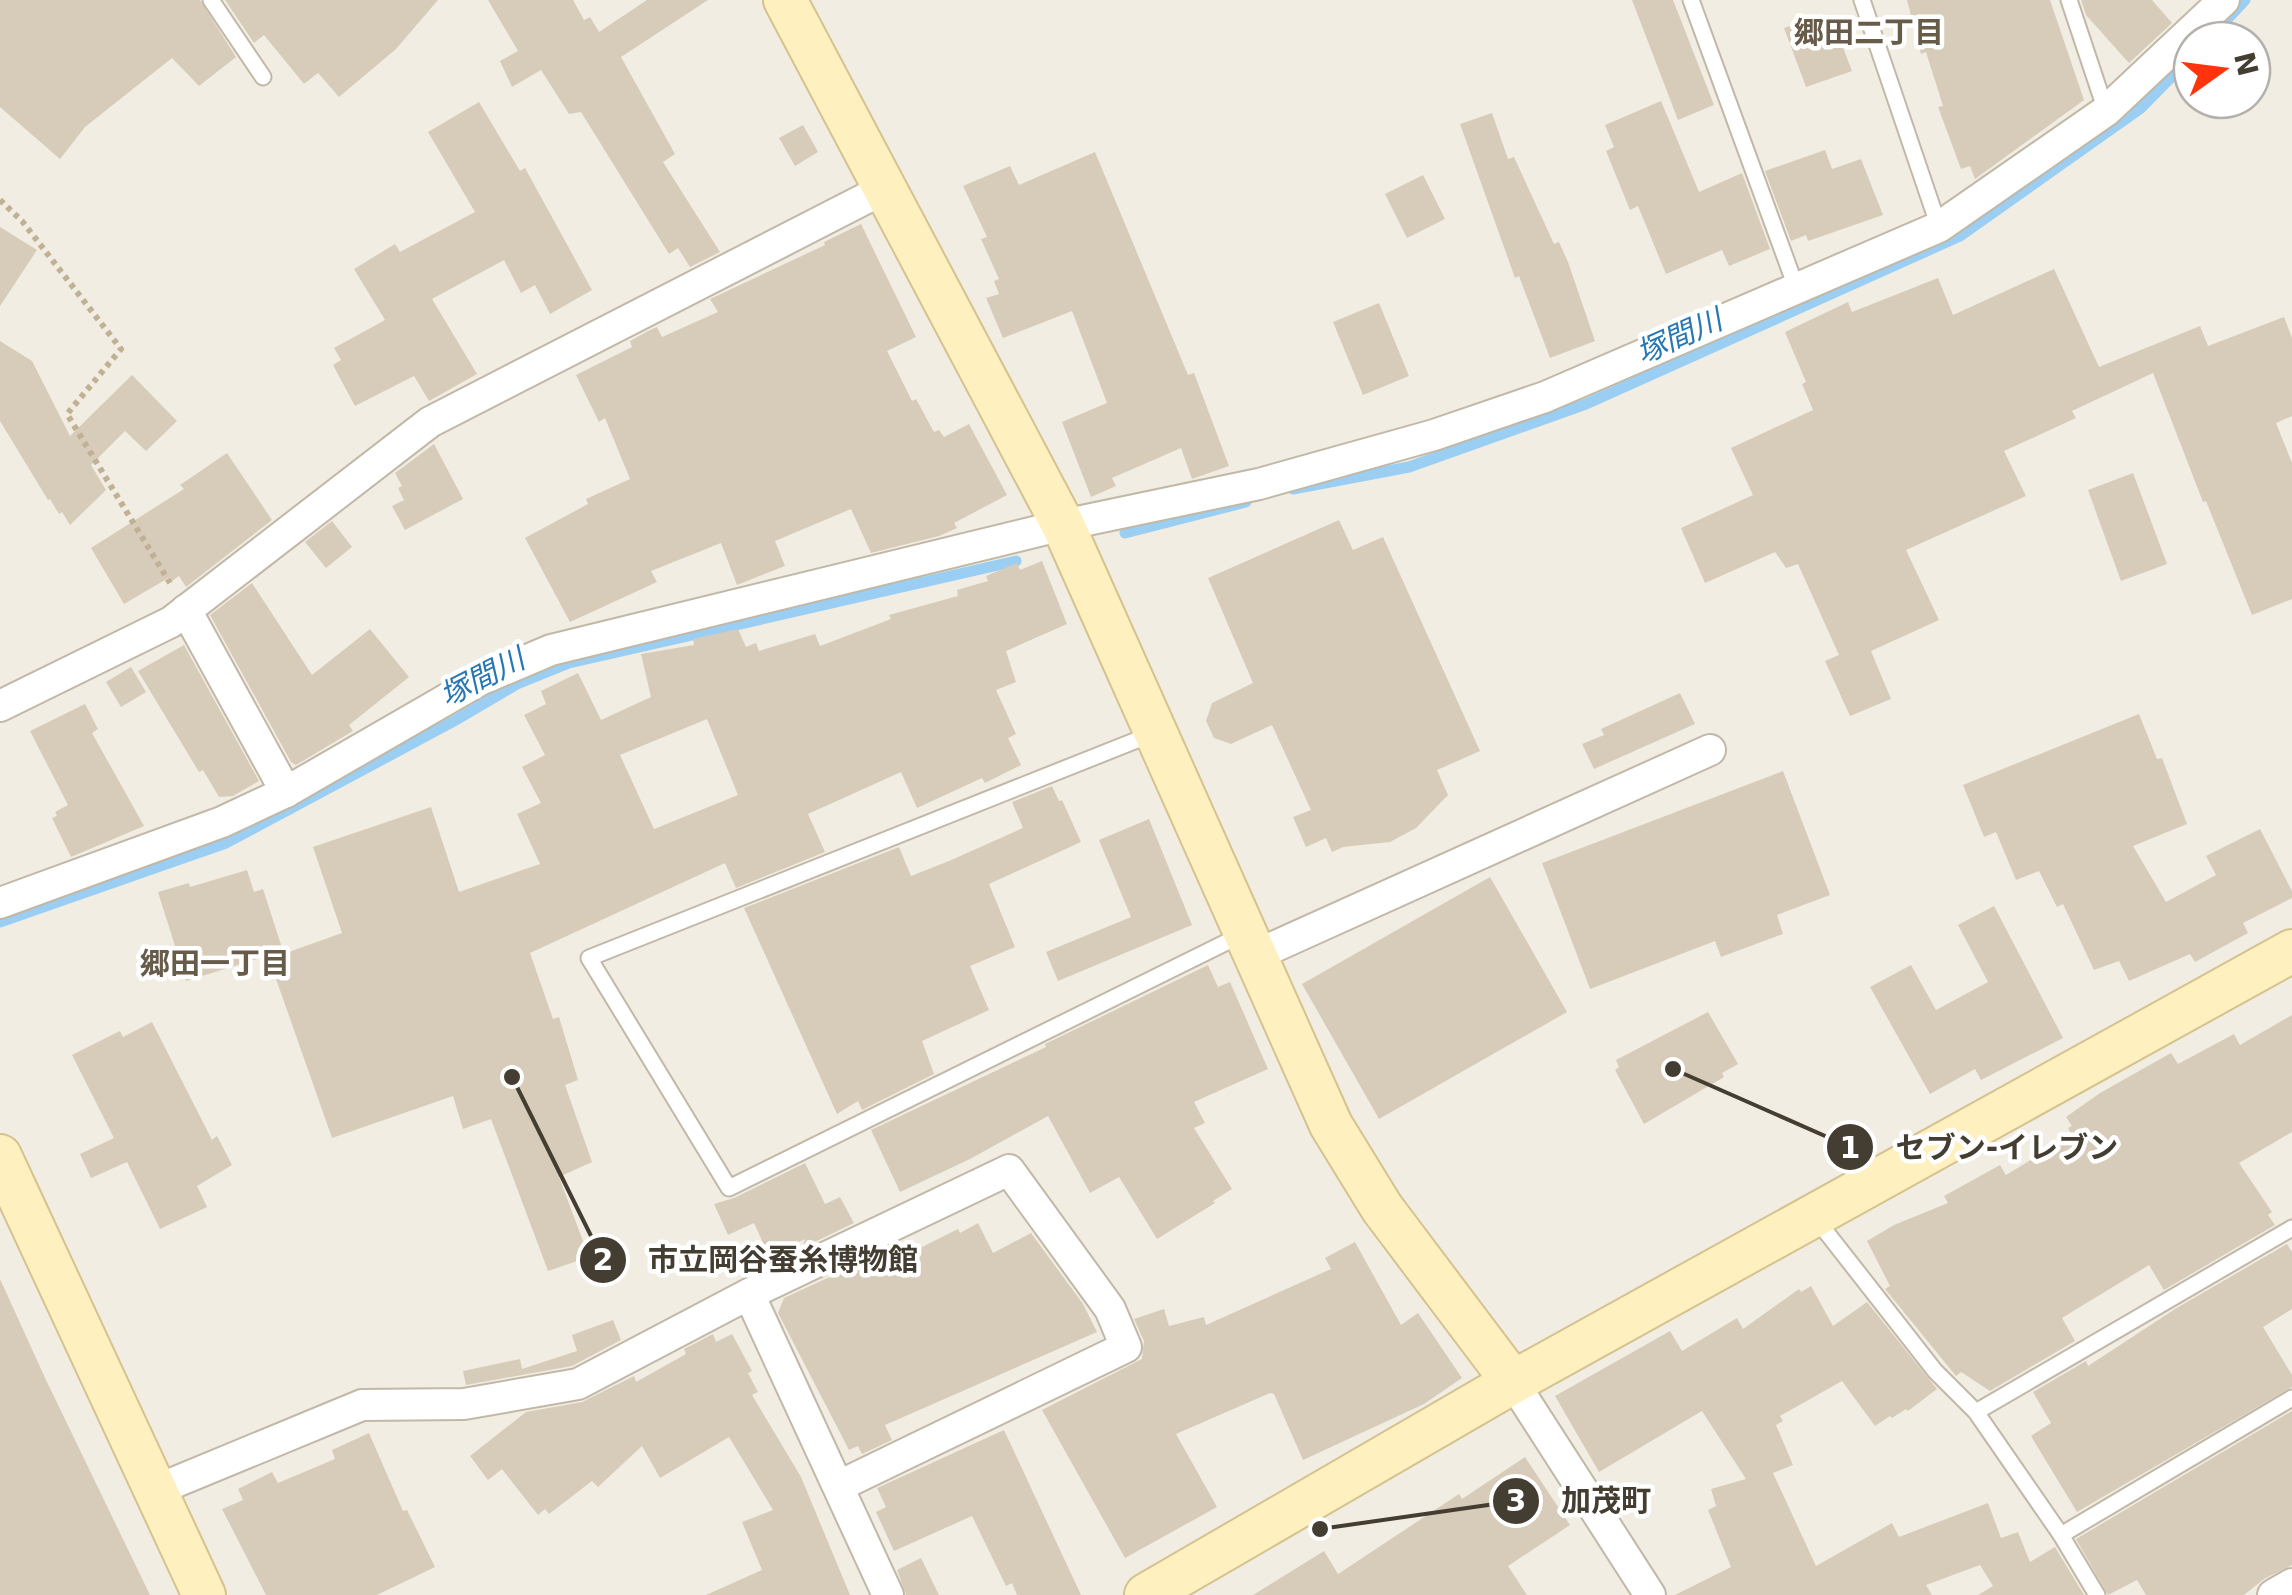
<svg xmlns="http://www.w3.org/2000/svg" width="2292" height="1595" font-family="'DejaVu Sans','Noto Sans JP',sans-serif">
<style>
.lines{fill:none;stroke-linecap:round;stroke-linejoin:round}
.stream{stroke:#9acef3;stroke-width:11}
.building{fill:#d7ccba;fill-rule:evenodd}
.lane-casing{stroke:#c1b8a7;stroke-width:19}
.street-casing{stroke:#c1b8a7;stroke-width:34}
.secondary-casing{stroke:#d4c38f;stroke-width:46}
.path{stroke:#c0b195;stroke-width:6;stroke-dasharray:5 5;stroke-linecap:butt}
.lane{stroke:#fff;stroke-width:15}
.street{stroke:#fff;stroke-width:30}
.secondary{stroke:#fff0bf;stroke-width:42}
.labels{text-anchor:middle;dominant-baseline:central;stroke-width:9;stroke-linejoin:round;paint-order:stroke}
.neighbourhood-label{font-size:30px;font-weight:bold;fill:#675b49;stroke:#fff}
.water-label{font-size:30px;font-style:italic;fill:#2777b4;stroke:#fff}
.leader{fill:none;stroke:#443d32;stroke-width:4}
.callout-dot{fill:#443d32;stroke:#fff;stroke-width:4}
.mark-label{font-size:30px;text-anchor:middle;font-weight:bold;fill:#fff}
.callout-label{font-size:30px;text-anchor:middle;font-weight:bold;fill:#443d32;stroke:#fff;stroke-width:9;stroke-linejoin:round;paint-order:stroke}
</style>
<rect width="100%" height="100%" fill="#f2ede2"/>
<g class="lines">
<g class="stream">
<polyline points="2208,40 2245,0"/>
<polyline points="1293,489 1409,467 1586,404 1960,236 2141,108 2192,56"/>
<polyline points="1125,533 1246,502"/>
<polyline points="0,922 226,843 454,721 517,684 569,663 1016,561"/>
</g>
</g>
<g class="building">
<polygon points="0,0 200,0 236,57 199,86 172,58 85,127 60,159 0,107"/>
<polygon points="225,0 438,0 396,49 339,97 318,73 304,84 264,35 254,43"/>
<polygon points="488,0 573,0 584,20 590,17 599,32 647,0 708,0 621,57 675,154 663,162 720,252 690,267 678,248 669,254 581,112 569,114 541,70 512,87 500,61 518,51"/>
<polygon points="1632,0 1673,0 1714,105 1678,120"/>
<polygon points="1907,0 2050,0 2084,100 1975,179 1970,166 1961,169 1938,107 1943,106 1926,52 1921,54"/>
<polygon points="2081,0 2152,0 2172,23 2129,63 2086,15"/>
<polygon points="1822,15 1838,46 1842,45 1852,71 1806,87 1784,28"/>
<polygon points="1661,101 1699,192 1742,173 1770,249 1729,266 1722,250 1666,274 1638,206 1630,210 1606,151 1614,147 1605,125"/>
<polygon points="479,102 520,171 525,168 592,290 550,314 535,285 521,293 504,260 432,299 477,374 429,401 414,376 355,406 333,365 341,360 334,348 385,320 354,269 395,244 400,252 475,212 428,132"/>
<polygon points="1492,113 1508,159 1514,157 1554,244 1559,242 1568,262 1595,341 1550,358 1519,276 1515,278 1460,124"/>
<polygon points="803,125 818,152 795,166 779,138"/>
<polygon points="1825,150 1832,169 1861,159 1883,215 1808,241 1806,235 1791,241 1765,171"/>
<polygon points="1095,152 1188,375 1194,373 1229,466 1192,479 1181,448 1112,478 1116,486 1091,497 1062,422 1107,403 1072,311 1003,338 986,298 999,294 994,281 999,279 981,239 987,237 963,186 1010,166 1019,185"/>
<polygon points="1423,175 1445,219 1407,238 1385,194"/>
<polygon points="861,224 916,337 887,351 912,401 916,399 934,432 939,430 944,437 969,424 1007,495 954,523 957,528 939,536 871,553 851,509 775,541 785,566 737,585 721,543 651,571 657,582 570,622 525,538 588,504 586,499 630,479 605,418 599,422 576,375 632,347 630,341 648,331 657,327 662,337 718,312 710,299 825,245 824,242"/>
<polygon points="0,227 37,250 0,306"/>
<polygon points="2054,269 2099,367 2200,326 2208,346 2284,317 2292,338 2292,416 2276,423 2292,463 2292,599 2252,615 2206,501 2203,502 2153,373 2072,411 2076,418 2004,451 2026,496 1906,550 1939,620 1871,651 1891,699 1850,716 1825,661 1839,655 1798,564 1786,568 1775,552 1705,583 1681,528 1753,495 1731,448 1813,410 1802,384 1806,382 1785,332 1848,302 1852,312 1938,278 1953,315"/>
<polygon points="1379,303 1409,376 1363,395 1333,322"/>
<polygon points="0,341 32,361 70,436 132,375 177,421 146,451 125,431 91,465 106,490 70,525 62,512 59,514 50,499 48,500 0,421"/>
<polygon points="434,444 463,499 405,530 392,506 404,500 398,488 402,486 395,473"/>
<polygon points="227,453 272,520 186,587 179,576 172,581 170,577 124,604 91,548 184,489 180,485"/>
<polygon points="2133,473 2167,564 2121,581 2088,490"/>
<polygon points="1339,520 1353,550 1383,537 1480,751 1437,770 1448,795 1416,828 1390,842 1343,847 1332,852 1326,838 1306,847 1293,817 1311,810 1272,725 1231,744 1214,738 1206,721 1212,703 1253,683 1208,578"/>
<polygon points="332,521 352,547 326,568 305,542"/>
<path d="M 1042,561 L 1067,624 L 1006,651 L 1016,682 L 996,690 L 1016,734 L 1008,738 L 1021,765 L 985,783 L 982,778 L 917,808 L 901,772 L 808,814 L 825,852 L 736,888 L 725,863 L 530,953 L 553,1019 L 559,1017 L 578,1080 L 565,1085 L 592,1162 L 559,1177 L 589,1257 L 548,1271 L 491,1119 L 463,1129 L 453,1096 L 332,1138 L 269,959 L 342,933 L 313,847 L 431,807 L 459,892 L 540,864 L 517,814 L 541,803 L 522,767 L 545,755 L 524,715 L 546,704 L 541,691 L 578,673 L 601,720 L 651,697 L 641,654 L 694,645 L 693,639 L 738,629 L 746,647 L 756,643 L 759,651 L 815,634 L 820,646 L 891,619 L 889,615 L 958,596 L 957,590 L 988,581 L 986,576 L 1017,563 L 1020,570 ZM 707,719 L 738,795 L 654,829 L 620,755 Z"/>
<polygon points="252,583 312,675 370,629 409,677 349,725 353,731 296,765 291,762 210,615"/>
<polygon points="184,645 259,781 233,796 219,797 203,770 199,772 138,671"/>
<polygon points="131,667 146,692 121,707 106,682"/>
<polygon points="1680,693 1695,724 1594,769 1582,744 1604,735 1601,729"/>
<polygon points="85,704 98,729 92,733 144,826 71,857 52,818 57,816 55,812 68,805 30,731"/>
<polygon points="2139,714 2157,759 2162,758 2187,824 2133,846 2166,902 2216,875 2206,856 2260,829 2292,891 2292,898 2243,923 2248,933 2195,962 2190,954 2129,981 2119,961 2094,970 2063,904 2057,907 2039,871 2016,880 1996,832 1984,837 1963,785"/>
<polygon points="1783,771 1830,895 1777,915 1783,934 1721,957 1715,941 1590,989 1542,863"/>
<polygon points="1052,786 1059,801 1062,800 1081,842 989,884 1015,947 970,966 989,1010 922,1041 934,1074 862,1110 858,1101 837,1114 744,908 899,847 911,876 949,861 1023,828 1012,802"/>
<polygon points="1149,819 1192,925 1058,981 1046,952 1131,917 1099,840"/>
<polygon points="247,870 254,892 263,889 283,951 186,981 158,892 189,883 190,887"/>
<polygon points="1490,877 1567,1012 1379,1119 1302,984"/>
<polygon points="1994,906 2063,1038 1981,1080 1975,1069 1930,1094 1870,987 1911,965 1936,1010 1988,982 1958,925"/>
<polygon points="1208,965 1218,987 1230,982 1268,1069 1194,1102 1205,1123 1194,1128 1232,1189 1213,1201 1215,1203 1157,1239 1119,1177 1090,1193 1048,1116 970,1159 900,1192 871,1130 1046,1047 1045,1044"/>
<polygon points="1708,1012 1738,1064 1722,1073 1724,1077 1644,1124 1615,1070 1619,1067 1616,1060"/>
<polygon points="2292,1015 2292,1132 2239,1163 2272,1212 2268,1215 2275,1225 2164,1290 2149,1265 2062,1318 2075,1341 1990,1391 1961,1372 1956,1376 1885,1289 1890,1286 1867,1241 1894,1225 1948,1203 1944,1196 2000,1165 2006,1175 2072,1135 2068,1128 2072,1126 2066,1117 2100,1093 2171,1053 2178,1064 2234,1034 2240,1045"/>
<polygon points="152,1022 212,1140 217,1136 232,1165 197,1186 207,1207 160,1229 127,1162 91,1178 80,1154 114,1138 72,1055 120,1031 123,1037"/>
<polygon points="805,1163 825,1204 840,1197 854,1223 802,1248 805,1239 769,1256 754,1223 728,1235 714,1204 734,1198"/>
<polygon points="978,1223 993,1253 1031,1233 1083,1304 1097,1332 885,1425 892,1440 862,1454 858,1446 849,1450 778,1313 784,1298 886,1251 890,1259 896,1256 898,1259 958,1229 960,1233"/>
<polygon points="1355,1242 1401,1325 1418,1313 1462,1378 1424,1404 1303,1460 1274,1394 1270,1393 1176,1434 1217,1507 1125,1558 1042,1410 1142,1359 1144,1341 1134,1319 1164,1309 1169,1326 1204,1317 1206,1325 1331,1269 1325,1258"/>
<polygon points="2287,1244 2292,1252 2292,1309 2263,1327 2292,1375 2292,1387 2077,1512 2031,1436 2051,1423 2033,1392 2086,1361 2088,1366 2175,1309"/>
<polygon points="0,1279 46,1380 150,1595 0,1595"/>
<polygon points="1811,1286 1833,1326 1867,1302 1937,1389 1908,1411 1906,1409 1892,1418 1890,1416 1875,1426 1842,1381 1780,1416 1783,1421 1776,1425 1793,1465 1773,1473 1816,1566 1892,1523 1899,1537 1988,1503 2001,1538 2018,1532 2030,1562 2055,1547 2084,1595 1978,1595 1993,1586 1980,1565 1926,1585 1932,1595 1675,1595 1731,1567 1708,1510 1716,1506 1711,1489 1746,1479 1702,1411 1599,1472 1555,1396 1670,1331 1682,1351 1737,1318 1743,1329 1799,1289 1801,1292"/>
<polygon points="613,1320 621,1340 572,1366 466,1385 463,1371 520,1359 522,1369 577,1351 572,1335"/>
<polygon points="713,1334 716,1342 732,1334 752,1371 748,1373 758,1392 752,1395 801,1477 850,1595 706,1595 762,1570 742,1522 773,1510 729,1437 660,1478 642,1446 598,1487 592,1481 549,1514 545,1509 538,1515 502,1469 488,1480 470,1456 526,1412 582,1402 634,1376 636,1382 686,1354 684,1349"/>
<polygon points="2292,1411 2292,1565 2264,1579 2244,1595 2146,1595 2137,1580 2108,1595 2076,1539"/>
<polygon points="1004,1430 1081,1595 1017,1595 1012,1583 1006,1586 972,1516 894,1551 876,1512 886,1507 877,1488"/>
<polygon points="369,1433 403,1511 407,1510 435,1567 377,1595 266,1595 222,1509 243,1500 238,1489 272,1472 278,1483 335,1459 332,1450"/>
<polygon points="1525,1457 1570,1525 1508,1566 1527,1595 1253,1595 1324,1551 1338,1574 1459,1494 1462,1499"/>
<polygon points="921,1558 939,1595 906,1595 897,1570"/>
</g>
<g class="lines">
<defs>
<g id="lane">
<polyline points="211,0 263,77"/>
<polyline points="1691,0 1796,287"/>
<polyline points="1862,0 1939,227"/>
<polyline points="2069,0 2106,111"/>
<polyline points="1152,734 589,958 729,1188 1243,934"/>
<polyline points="1816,1219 1935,1371 1976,1412 2061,1535 2097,1595"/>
<polyline points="1976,1412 2292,1228"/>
<polyline points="2061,1535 2292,1398"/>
</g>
<g id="street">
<polyline points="186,610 286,792"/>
<polyline points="0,706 171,622 430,422 884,189"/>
<polyline points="0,903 222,822 286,792 480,680 551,650 1063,525 1259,484 1434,435 1545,397 1939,227 2106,111 2224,0"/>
<polyline points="1256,955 1710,750"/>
<polyline points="1513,1382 1650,1595"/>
<polyline points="839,1486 1126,1347 1110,1309 1009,1170 749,1294 888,1595"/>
<polyline points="154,1491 362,1405 464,1404 578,1384 749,1294"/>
<polyline points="2273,1595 2292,1584"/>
</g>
<g id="secondary">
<polyline points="785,0 1063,525 1331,1125 1382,1208 1513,1382"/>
<polyline points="0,1156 204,1595"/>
<polyline points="1146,1595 1513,1382 2292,951"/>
</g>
</defs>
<use href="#lane" class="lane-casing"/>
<use href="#street" class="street-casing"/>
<use href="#secondary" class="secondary-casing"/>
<polyline class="path" points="0,200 22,221 121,349 67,414 170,583"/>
<use href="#lane" class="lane"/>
<use href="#street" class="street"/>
<use href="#secondary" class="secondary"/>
</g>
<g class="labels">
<g class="neighbourhood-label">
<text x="1869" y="32">郷田二丁目</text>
<text x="215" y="963">郷田一丁目</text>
</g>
<g class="water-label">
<text transform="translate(1679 336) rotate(-24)">塚間川</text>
<text transform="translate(482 677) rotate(-27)">塚間川</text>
</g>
</g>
<path class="leader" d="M1673 1069L1850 1147M512 1077L603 1260M1320 1529L1516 1501"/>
<g class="callout-dot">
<circle cx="1673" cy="1069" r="10"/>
<circle cx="512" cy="1077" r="10"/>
<circle cx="1320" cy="1529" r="10"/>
<circle cx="1850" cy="1147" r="25"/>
<circle cx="603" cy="1260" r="25"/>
<circle cx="1516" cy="1501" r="25"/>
</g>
<g class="mark-label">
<text x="1850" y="1158">1</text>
<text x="603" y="1270">2</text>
<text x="1516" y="1511">3</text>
</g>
<g class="callout-label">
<text x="2007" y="1158">セブン-イレブン</text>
<text x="783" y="1270">市立岡谷蚕糸博物館</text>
<text x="1606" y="1511">加茂町</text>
</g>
<g transform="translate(2222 70) rotate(76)"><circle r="48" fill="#ffffff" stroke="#b4b1ad" stroke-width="2.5"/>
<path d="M0-8L18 38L0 25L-18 38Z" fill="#ff340c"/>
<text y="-15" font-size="28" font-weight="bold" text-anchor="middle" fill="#443d32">N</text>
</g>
</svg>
